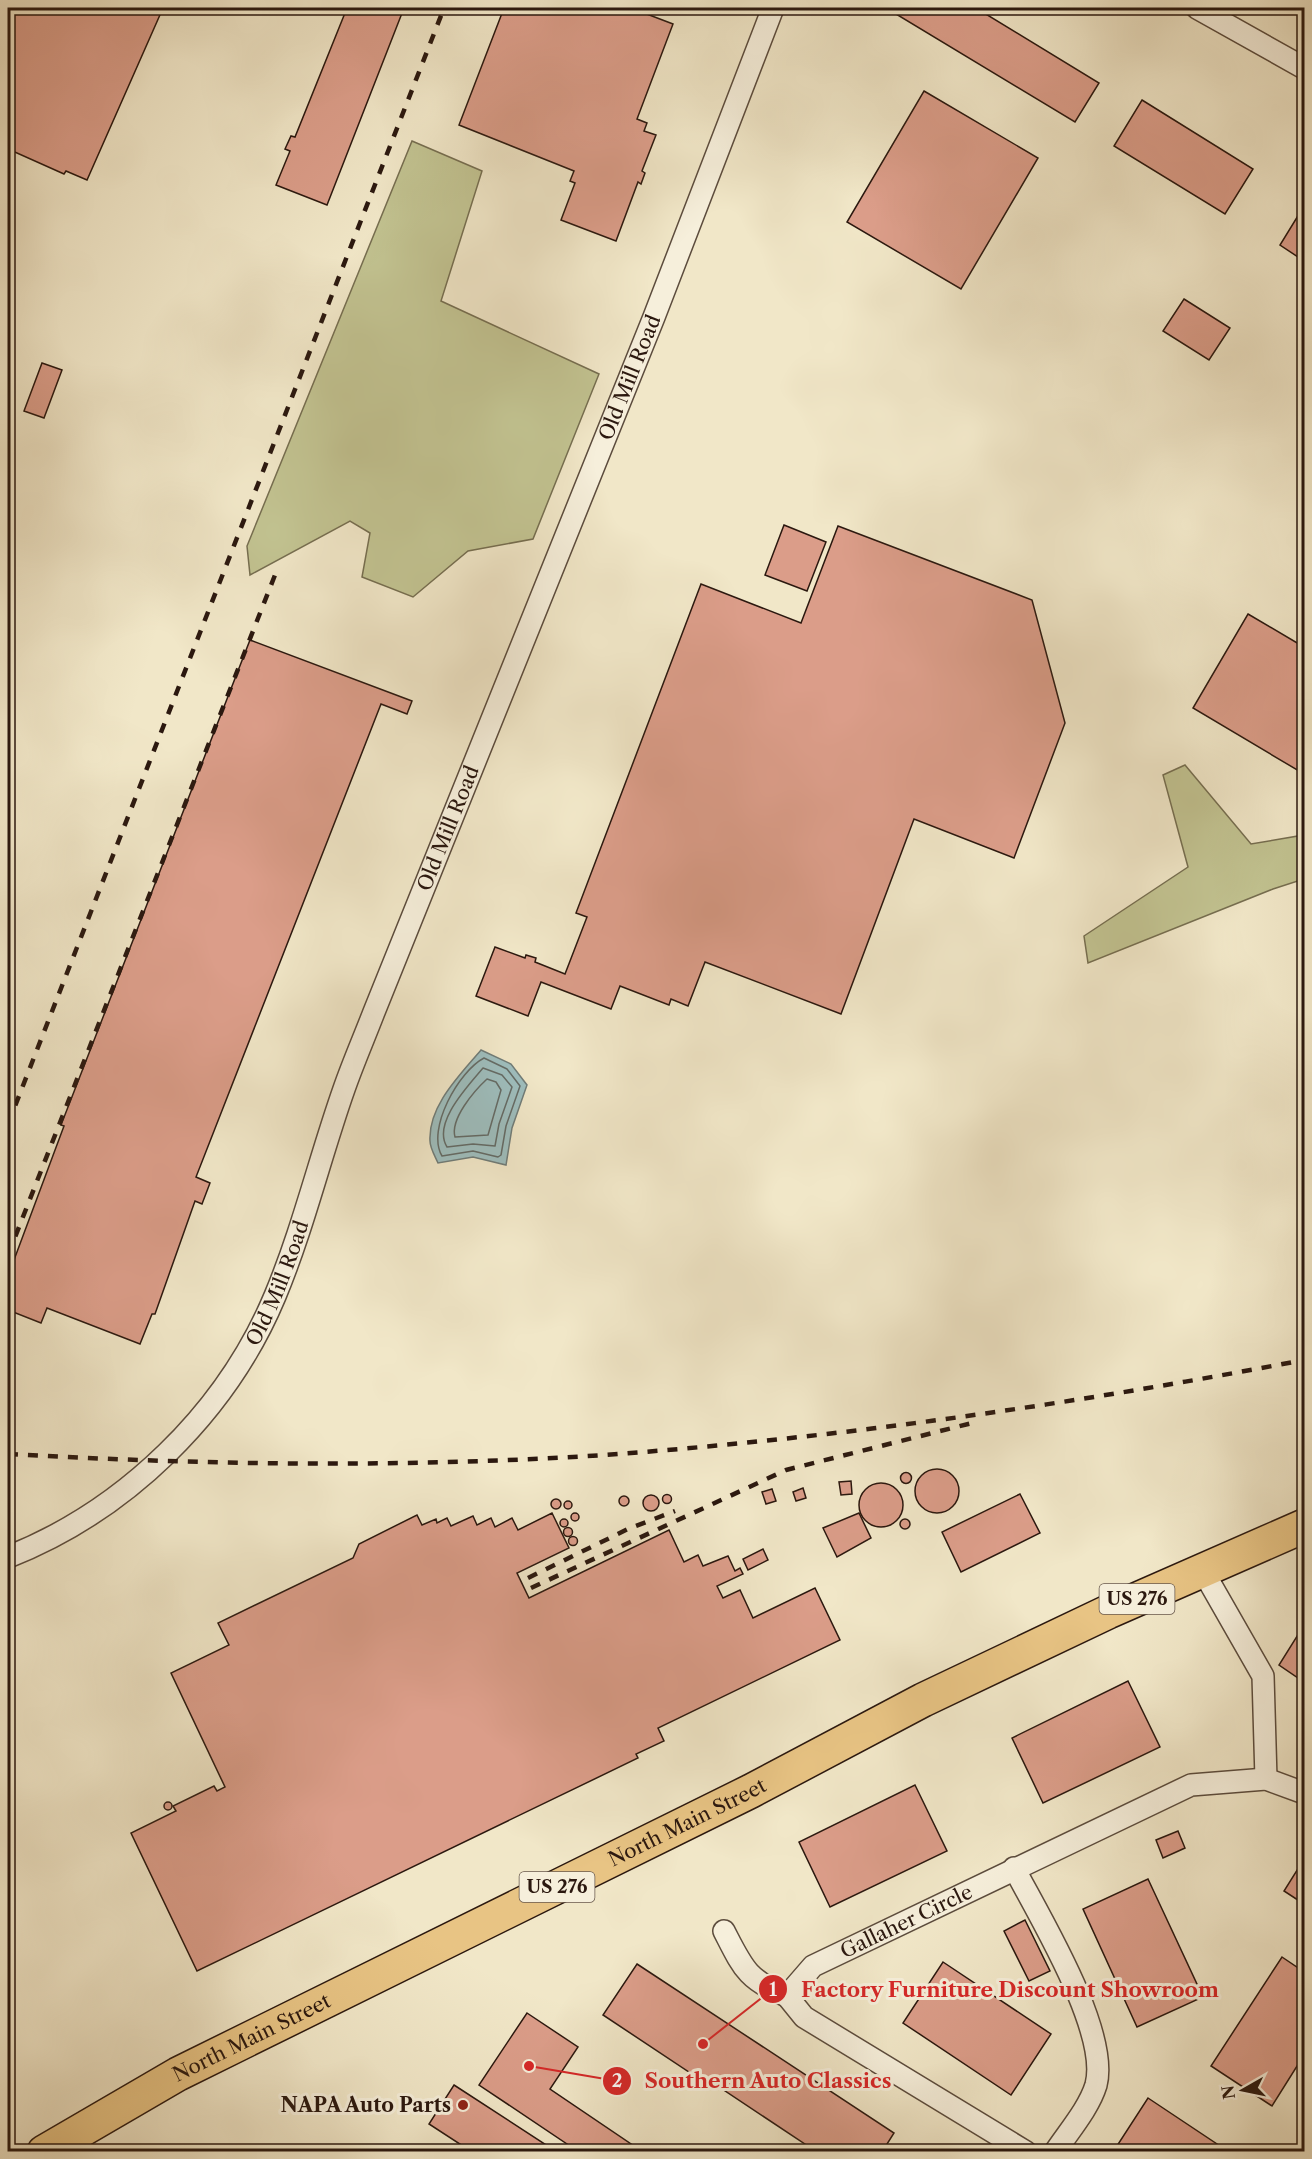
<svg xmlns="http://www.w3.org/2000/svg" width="1312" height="2159" font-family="'Libre Caslon Text',serif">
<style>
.green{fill:#c2c391;stroke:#766e50;stroke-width:1.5}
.water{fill:#9ebebe;stroke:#707c78;stroke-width:1.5}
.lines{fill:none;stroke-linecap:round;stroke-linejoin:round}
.shore{stroke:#646b66;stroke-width:1.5}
.building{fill:#db9d89;stroke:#2b180f;stroke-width:1.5}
.minor-casing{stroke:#5c4c3d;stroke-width:24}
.primary-casing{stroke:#2b180f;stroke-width:36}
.minor{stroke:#f6efdb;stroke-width:21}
.primary{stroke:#e8c484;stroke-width:33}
.rail{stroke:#2b180f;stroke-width:4.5;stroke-dasharray:10 10;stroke-linecap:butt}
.poi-dot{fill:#8f2418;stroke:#f6efdb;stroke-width:2}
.labels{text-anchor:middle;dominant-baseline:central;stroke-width:6;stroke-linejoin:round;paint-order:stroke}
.shield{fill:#f6efdb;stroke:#68584c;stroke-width:1.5}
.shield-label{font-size:18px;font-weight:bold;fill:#2b180f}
.street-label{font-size:20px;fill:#2b180f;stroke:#f6efdb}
.poi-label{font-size:20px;font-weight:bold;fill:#2b180f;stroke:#f6efdb;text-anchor:end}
.leader{fill:none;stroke:#d62828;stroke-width:2}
.callout-dot{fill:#d62828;stroke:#f6efdb;stroke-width:2}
.mark-label{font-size:18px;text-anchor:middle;font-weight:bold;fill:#fff}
.callout-label{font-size:21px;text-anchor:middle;font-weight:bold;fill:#d62828;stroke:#f6efdb;stroke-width:6;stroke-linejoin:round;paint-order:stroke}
</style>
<rect width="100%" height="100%" fill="#f1e7c8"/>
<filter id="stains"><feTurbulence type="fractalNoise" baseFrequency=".00333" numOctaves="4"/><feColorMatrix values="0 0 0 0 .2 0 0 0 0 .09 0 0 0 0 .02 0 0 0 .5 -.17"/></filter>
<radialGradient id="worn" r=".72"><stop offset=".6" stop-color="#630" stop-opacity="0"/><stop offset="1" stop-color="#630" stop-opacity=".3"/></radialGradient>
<g class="green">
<polygon points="412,141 482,171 441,301 599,374 533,539 468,551 413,597 362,577 370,533 350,521 250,575 247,546"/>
<polygon points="1185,765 1251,844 1304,835 1304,879 1273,889 1088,963 1084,936 1188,867 1163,775"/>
</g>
<path class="water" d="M 481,1050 L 511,1064 L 527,1085 L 512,1128 L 506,1165 L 473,1157 L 438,1163 C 435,1156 430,1148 430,1141 C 428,1106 460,1075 481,1050 Z"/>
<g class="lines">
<g class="shore">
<path d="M 484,1058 L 507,1069 L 520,1086 L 506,1126 L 501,1155 L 498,1157 L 473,1151 L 442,1156 C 426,1129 459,1071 484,1058 Z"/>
<path d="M 483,1068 L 502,1075 L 512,1087 L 499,1124 L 495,1146 L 473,1144 L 447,1147 C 432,1123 468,1086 483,1068 Z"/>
<path d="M 487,1079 L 496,1082 L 501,1090 L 488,1135 L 455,1137 C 450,1119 474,1091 487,1079 Z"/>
</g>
</g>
<g class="building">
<polygon points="8,8 163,8 87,180 66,171 64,174 8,149"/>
<polygon points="347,8 404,8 327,205 276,185 290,151 285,149 291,136 295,137"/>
<polygon points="504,8 631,8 673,24 637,119 647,123 644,131 656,135 642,171 645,173 641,184 638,182 616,241 561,220 575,183 570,181 574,171 459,125"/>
<polygon points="886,8 976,8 1099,83 1075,122"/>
<polygon points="924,91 1038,158 961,289 847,222"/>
<polygon points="1142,100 1253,169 1225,214 1114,146"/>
<polygon points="1304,206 1304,261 1280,245"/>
<polygon points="1184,299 1230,328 1209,360 1163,331"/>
<polygon points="42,363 62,370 44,418 24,411"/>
<polygon points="784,525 826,542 807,591 765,575"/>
<polygon points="838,526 1032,600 1065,723 1014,858 914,819 841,1014 705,962 688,1006 671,999 669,1005 620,986 611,1009 541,982 528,1016 476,996 495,947 525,958 526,955 536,958 535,962 565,974 587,917 576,913 701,584 801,623"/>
<polygon points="1248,614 1304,647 1304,774 1193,708"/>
<polygon points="250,640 412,701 407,714 381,704 196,1177 210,1183 202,1204 195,1201 155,1314 152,1314 140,1344 47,1308 41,1323 8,1310 8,1276 64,1126 61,1125"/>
<circle cx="937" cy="1491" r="22"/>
<circle cx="906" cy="1478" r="5.5"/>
<polygon points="851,1481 852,1494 841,1495 839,1482"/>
<circle cx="881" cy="1505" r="22"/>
<polygon points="803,1488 806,1498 796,1501 793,1492"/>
<polygon points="772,1489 776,1501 766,1504 762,1492"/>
<polygon points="1020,1494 1040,1533 961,1572 942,1532"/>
<circle cx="651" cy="1503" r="8"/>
<circle cx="667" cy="1499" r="4.5"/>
<circle cx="624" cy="1501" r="5"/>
<circle cx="556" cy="1504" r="5"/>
<circle cx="568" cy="1505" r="4"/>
<polygon points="552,1513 569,1548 517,1573 529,1598 669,1530 684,1562 698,1555 703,1566 728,1556 735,1571 740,1568 743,1574 717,1586 723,1598 740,1590 753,1618 815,1588 840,1640 658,1728 664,1741 636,1754 638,1758 197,1971 131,1833 176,1811 173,1806 214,1786 217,1791 225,1787 171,1673 229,1645 218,1623 353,1558 359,1544 417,1515 422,1525 436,1519 437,1523 447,1518 451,1526 473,1516 477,1525 491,1518 495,1527 512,1518 518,1530"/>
<polygon points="859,1513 871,1538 837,1557 823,1528"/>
<circle cx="575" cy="1517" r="4"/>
<circle cx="905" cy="1524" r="5"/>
<circle cx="564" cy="1523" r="4"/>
<circle cx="568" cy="1532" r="4.5"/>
<circle cx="573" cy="1541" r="4.5"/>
<polygon points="763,1549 768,1560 748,1570 743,1559"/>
<polygon points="1304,1625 1304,1682 1279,1665"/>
<polygon points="1128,1681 1160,1747 1043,1803 1012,1738"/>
<polygon points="915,1785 947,1851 830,1907 799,1842"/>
<circle cx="168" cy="1806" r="4"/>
<polygon points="1178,1831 1185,1848 1163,1858 1156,1840"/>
<polygon points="1304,1859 1304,1904 1284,1891"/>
<polygon points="1148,1879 1203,1997 1137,2027 1083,1909"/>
<polygon points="1025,1920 1050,1971 1029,1981 1004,1931"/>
<polygon points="1282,1957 1304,1972 1304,2055 1272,2106 1211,2066"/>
<polygon points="943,1962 1051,2034 1011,2095 903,2023"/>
<polygon points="637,1964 894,2133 882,2152 817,2152 698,2073 695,2076 603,2015"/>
<polygon points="527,2013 578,2047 550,2089 634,2146 630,2152 579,2152 479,2085"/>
<polygon points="454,2085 557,2152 472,2152 429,2124"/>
<polygon points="1148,2098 1229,2152 1113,2152"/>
</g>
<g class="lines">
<defs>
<g id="minor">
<polyline points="1197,8 1304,68"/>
<path id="s1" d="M 8,1557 C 125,1511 226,1413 275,1296 C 303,1229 320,1157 344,1089 C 353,1063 364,1038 374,1012 L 654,317 L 773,8"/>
<polyline points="1203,1571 1263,1676 1266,1779"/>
<path d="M 1014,1868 C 1039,1916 1110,2032 1096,2085 C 1089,2108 1069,2131 1055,2152"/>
<path d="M 724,1931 C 743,1968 747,1980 787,1996"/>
<path id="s2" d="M 1026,2152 L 804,2017 L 787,1996 L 813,1966 L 1191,1785 L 1266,1779 L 1304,1793"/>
</g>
<g id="primary">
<path id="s3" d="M 44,2152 L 178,2074 L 751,1791 L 923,1700 L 1108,1612 L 1304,1526"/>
</g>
</defs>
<use href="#minor" class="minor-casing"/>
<use href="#primary" class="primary-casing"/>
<use href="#minor" class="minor"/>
<use href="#primary" class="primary"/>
<g class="rail">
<polyline points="8,1124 444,8"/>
<polyline points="8,1255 275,575"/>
<path d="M 8,1454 C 205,1465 406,1468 604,1455 C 839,1438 1073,1404 1304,1360"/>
<polyline points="528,1578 628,1529 675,1511"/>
<polyline points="531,1588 786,1470 976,1422"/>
</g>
</g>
<circle class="poi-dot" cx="463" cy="2105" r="6"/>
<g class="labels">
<g class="shield">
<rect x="1099.5" y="1584" width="75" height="30" rx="4.5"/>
<rect x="519.5" y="1872" width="75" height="30" rx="4.5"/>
</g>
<g class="shield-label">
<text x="1137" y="1599">US 276</text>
<text x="557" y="1887">US 276</text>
</g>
<g class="street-label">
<text stroke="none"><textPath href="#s1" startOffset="1368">Old Mill Road</textPath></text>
<text stroke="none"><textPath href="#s1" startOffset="882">Old Mill Road</textPath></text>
<text stroke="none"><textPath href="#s1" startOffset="396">Old Mill Road</textPath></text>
<text stroke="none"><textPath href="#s3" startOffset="723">North Main Street</textPath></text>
<text stroke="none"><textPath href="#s2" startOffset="430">Gallaher Circle</textPath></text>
<text stroke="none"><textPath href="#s3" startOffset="237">North Main Street</textPath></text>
</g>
<g class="poi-label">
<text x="451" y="2105">NAPA Auto Parts</text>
</g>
</g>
<path class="leader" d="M703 2044L773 1989M529 2066L617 2081"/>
<g class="callout-dot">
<circle cx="703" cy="2044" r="6"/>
<circle cx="529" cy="2066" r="6"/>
<circle cx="773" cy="1989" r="15"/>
<circle cx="617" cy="2081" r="15"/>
</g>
<g class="mark-label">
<text x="773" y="1996">1</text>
<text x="617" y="2087">2</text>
</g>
<g class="callout-label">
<text x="1010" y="1997">Factory Furniture Discount Showroom</text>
<text x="768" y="2088">Southern Auto Classics</text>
</g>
<rect width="1312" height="2159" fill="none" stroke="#f1e7c8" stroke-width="30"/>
<rect x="9" y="9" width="1294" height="2141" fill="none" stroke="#2b180f" stroke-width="3"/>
<rect x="15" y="15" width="1282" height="2129" fill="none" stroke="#2b180f" stroke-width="1.5"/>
<g transform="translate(1243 2090) rotate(261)" stroke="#f6efdb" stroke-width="4.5" paint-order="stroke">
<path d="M0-4.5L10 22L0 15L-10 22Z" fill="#2b180f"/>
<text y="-9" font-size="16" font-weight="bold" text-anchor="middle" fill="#2b180f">N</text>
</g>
<rect width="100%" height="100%" filter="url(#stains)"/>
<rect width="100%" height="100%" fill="url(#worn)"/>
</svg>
